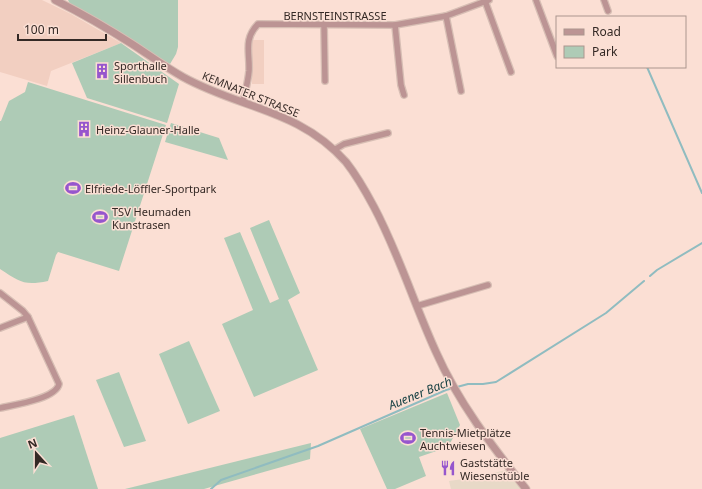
<svg xmlns="http://www.w3.org/2000/svg" width="702" height="489" font-family="'Noto Sans',sans-serif">
<style>
.commercial{fill:#e8d9c7}
.built{fill:#f2cfc1}
.green{fill:#aecbb6}
.lines{fill:none;stroke-linecap:round;stroke-linejoin:round}
.stream{stroke:#90bcc0;stroke-width:2}
.minor-casing{stroke:#d7beb4;stroke-width:8}
.tertiary-casing{stroke:#d7beb4;stroke-width:9}
.minor{stroke:#bc9494;stroke-width:5.5}
.tertiary{stroke:#bc9494;stroke-width:7}
.labels{text-anchor:middle;dominant-baseline:central;stroke-width:3;stroke-linejoin:round;paint-order:stroke}
.street-label{font-size:11px;fill:#342925;stroke:#fbdfd4}
.poi-label{font-size:11px;fill:#342925;stroke:#fbdfd4;text-anchor:start}
.water-label{font-size:12px;font-style:italic;fill:#164043;stroke:#fbdfd4}
</style>
<rect width="100%" height="100%" fill="#fbdfd4"/>
<polygon class="commercial" points="506,470 521,489 451,489 449,481 477,477"/>
<g class="built">
<polygon points="0,0 42,0 71,14 121,43 51,71 47,86 0,72"/>
<rect x="252" y="40" width="12" height="44"/>
</g>
<g class="green">
<polygon points="68,0 178,0 178,47 176,54 170,64 71,6"/>
<polygon points="121,43 179,84 167,123 87,98 72,63"/>
<path d="M 28,82 L 166,125 L 119,271 L 58,252 L 56,255 L 48,281 C 24,286 20,282 0,269 L 0,121 L 1,121 L 9,101 L 25,92 Z"/>
<polygon points="171,123 219,138 228,160 165,142"/>
<polygon points="269,220 300,293 288,300 318,370 254,397 222,324 253,310 224,238 240,232 270,303 279,299 250,228"/>
<polygon points="189,341 220,411 188,424 159,354"/>
<polygon points="119,372 146,441 124,447 96,380"/>
<polygon points="447,393 460,425 448,447 419,457 426,476 395,489 387,489 360,429"/>
<polygon points="74,415 98,489 0,489 0,438"/>
<polygon points="311,443 310,459 204,489 125,489"/>
</g>
<g class="lines">
<g class="stream">
<polyline points="647,67 702,193"/>
<polyline points="650,276 657,270 702,243"/>
<polyline points="211,489 221,480 318,446 446,390 468,384 483,384 496,382 606,313 644,281"/>
</g>
<defs>
<g id="minor">
<polyline points="536,0 557,56"/>
<polyline points="604,0 608,11"/>
<polyline points="485,1 511,72"/>
<polyline points="446,16 461,91"/>
<polyline points="324,24 325,81"/>
<polyline points="395,25 401,85 404,95"/>
<path d="M 243,102 C 245,92 248,82 249,71 C 250,52 243,40 258,24 L 395,25 L 446,16 L 489,0"/>
<polyline points="334,150 344,144 388,133"/>
<path d="M 0,293 L 23,311 L 28,317 L 59,384 C 56,399 13,405 0,408"/>
<polyline points="417,306 488,285"/>
<polyline points="0,328 28,317"/>
</g>
<path id="tertiary" d="M 55,0 C 81,13 107,28 132,44 C 149,55 165,67 183,77 C 241,109 299,109 346,162 C 357,176 366,192 374,207 C 399,254 414,304 436,352 C 458,402 492,446 526,489"/>
</defs>
<use href="#minor" class="minor-casing"/>
<use href="#tertiary" class="tertiary-casing"/>
<use href="#minor" class="minor"/>
<use href="#tertiary" class="tertiary"/>
</g>
<defs>
<symbol id="building-bare" viewBox="-9 -9 18 18"><path d="M-4-6H4V6H1V3H-1V6H-4ZM-2.5-4.3h1.7v1.8h-1.7ZM.8-4.3h1.7v1.8H.8ZM-2.5-1h1.7V.8h-1.7ZM.8-1h1.7V.8H.8Z" fill="#9656cd" stroke="#fbdfd4" stroke-width="2.5" paint-order="stroke"/></symbol>
<symbol id="stadium-bare" viewBox="-9 -9 18 18"><path d="M0-5a6.5 5 0 1 0 0 10a6.5 5 0 1 0 0-10ZM-3.5-1.8h7v3.6h-7Z" fill="#9656cd" stroke="#fbdfd4" stroke-width="2.5" paint-order="stroke"/></symbol>
<symbol id="restaurant-bare" viewBox="-9 -9 18 18"><path d="M-5-6h1v4h1v-4h1v4h1v-4h1v5L-1.5 .5V6h-2V.5L-5-1ZM5-6V6H3V1.5H1.5Q1.5-4 5-6Z" fill="#9656cd" stroke="#fbdfd4" stroke-width="2.5" paint-order="stroke"/></symbol>
</defs>
<g fill-rule="evenodd">
<use href="#building-bare" x="91" y="60" width="22" height="22"/>
<use href="#building-bare" x="73" y="118" width="22" height="22"/>
<use href="#stadium-bare" x="62" y="177" width="22" height="22"/>
<use href="#stadium-bare" x="89" y="206" width="22" height="22"/>
<use href="#stadium-bare" x="397" y="427" width="22" height="22"/>
<use href="#restaurant-bare" x="437" y="457" width="22" height="22"/>
</g>
<g class="labels">
<g class="street-label">
<text x="335" y="15">BERNSTEINSTRASSE</text>
<text transform="translate(251 94) rotate(22)">KEMNATER STRASSE</text>
</g>
<g class="poi-label">
<text x="114" y="65">Sporthalle<tspan x="114" dy="13">Sillenbuch</tspan></text>
<text x="96" y="129">Heinz-Glauner-Halle</text>
<text x="85" y="188">Elfriede-Löffler-Sportpark</text>
<text x="112" y="211">TSV Heumaden<tspan x="112" dy="13">Kunstrasen</tspan></text>
<text x="420" y="432">Tennis-Mietplätze<tspan x="420" dy="13">Auchtwiesen</tspan></text>
<text x="460" y="462">Gaststätte<tspan x="460" dy="13">Wiesenstüble</tspan></text>
</g>
<g class="water-label">
<text transform="translate(420 393) rotate(-22)">Auener Bach</text>
</g>
</g>
<rect x="556" y="16" width="130" height="52" fill="#fbdfd4" stroke="#ab968e"/>
<rect x="564" y="29" width="20" height="6" fill="#bc9494" stroke="#ab968e"/>
<text x="592" y="36" font-size="12" fill="#342925">Road</text>
<rect x="564" y="46" width="20" height="12" fill="#aecbb6" stroke="#ab968e"/>
<text x="592" y="56" font-size="12" fill="#342925">Park</text>
<g transform="translate(36 453) rotate(339)" stroke="#fbdfd4" stroke-width="3" paint-order="stroke">
<path d="M0-3L7 15L0 10L-7 15Z" fill="#342925"/>
<text y="-6" font-size="11" font-weight="bold" text-anchor="middle" fill="#342925">N</text>
</g>
<path d="M18 34v6h88v-6" fill="none" stroke="#342925" stroke-width="2"/>
<text x="24" y="34" font-size="12" fill="#342925" stroke="#fbdfd4" stroke-width="3" paint-order="stroke">100 m</text>
</svg>
